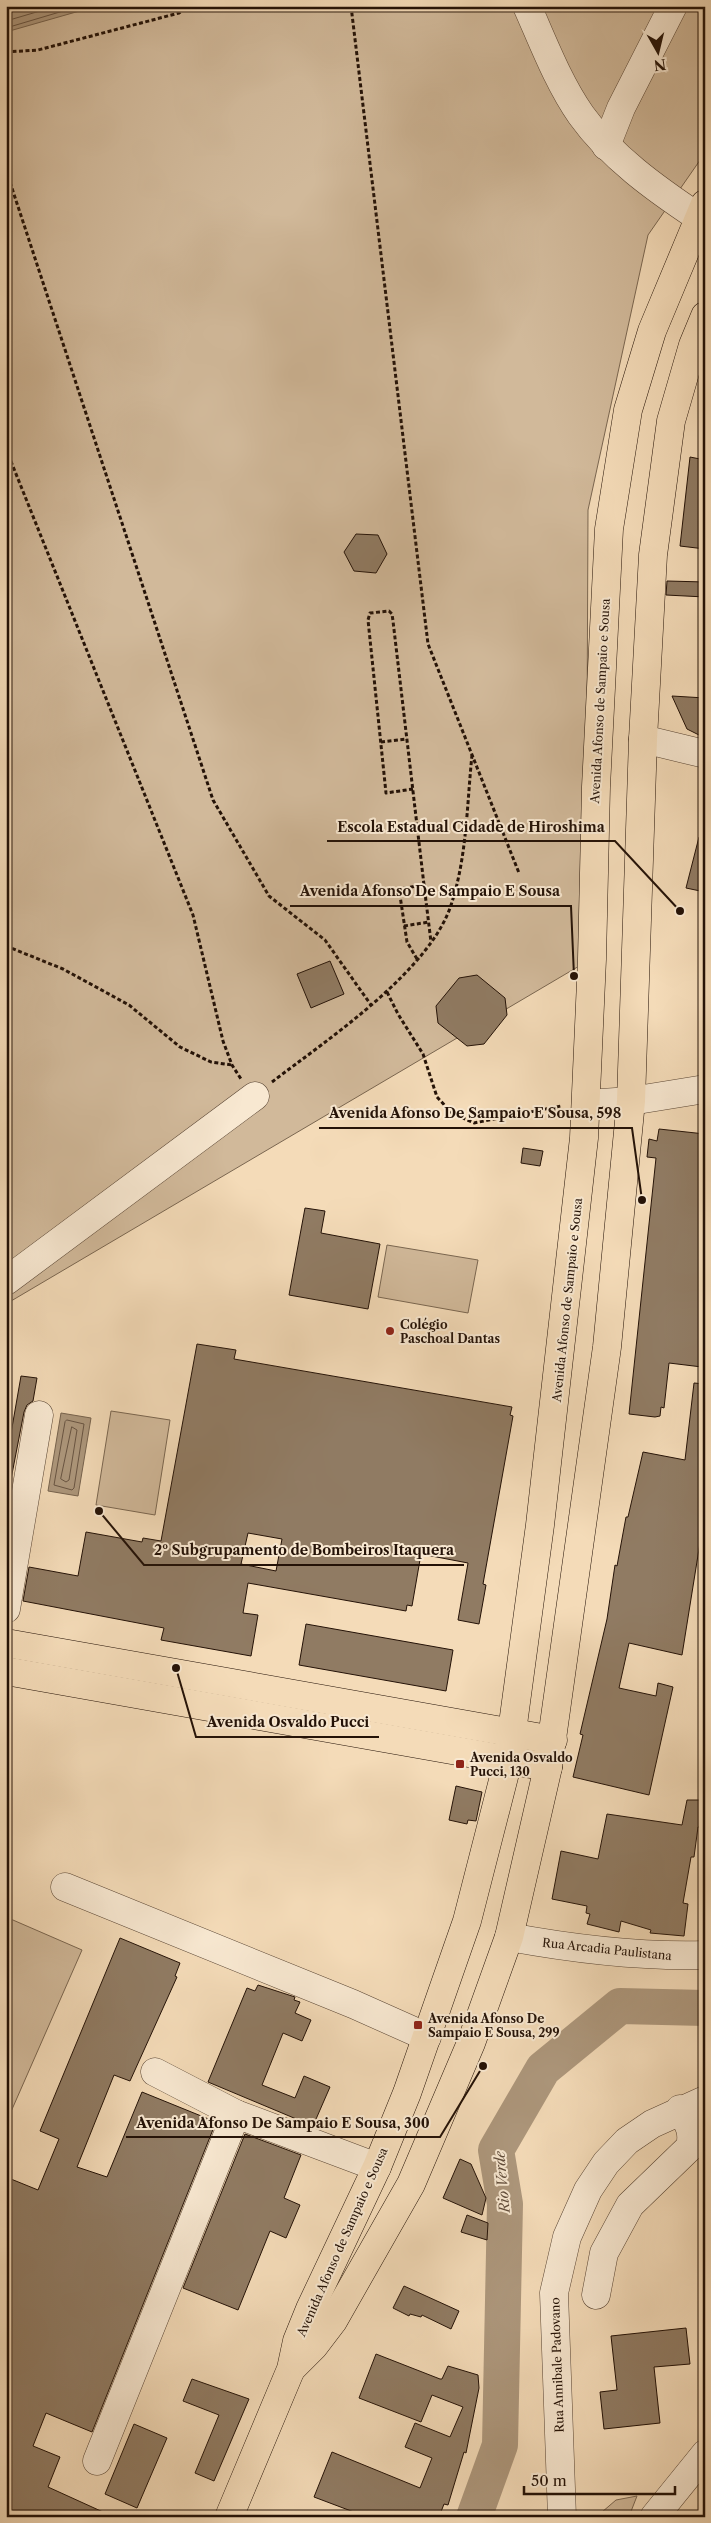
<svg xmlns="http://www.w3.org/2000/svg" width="711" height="2523" font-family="'Libre Caslon Text',serif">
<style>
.green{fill:#d1b99a;stroke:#7a6650}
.water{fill:#ad977c;stroke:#76624d}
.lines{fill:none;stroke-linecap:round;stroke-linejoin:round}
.shore{stroke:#685442;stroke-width:1}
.river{stroke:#ad977c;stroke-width:36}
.building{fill:#907b63;stroke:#241207;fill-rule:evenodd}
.minor-casing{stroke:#584433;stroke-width:29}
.major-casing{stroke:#241207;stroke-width:29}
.path{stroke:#241207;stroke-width:3;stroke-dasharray:4 2.5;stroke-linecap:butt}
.minor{stroke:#f8e8d1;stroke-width:28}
.major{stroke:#f4dbb8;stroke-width:28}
.poi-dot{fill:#8f2418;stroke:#f8e8d1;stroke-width:2}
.labels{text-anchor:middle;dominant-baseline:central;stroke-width:4;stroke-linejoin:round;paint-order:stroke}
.street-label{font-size:12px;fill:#241207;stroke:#f8e8d1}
.poi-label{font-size:12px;font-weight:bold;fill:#241207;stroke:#f8e8d1;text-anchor:start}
.water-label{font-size:14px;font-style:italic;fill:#624e3c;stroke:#f8e8d1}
.leader{fill:none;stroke:#241207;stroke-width:2}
.callout-dot{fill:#241207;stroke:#f8e8d1;stroke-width:2}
.callout-label{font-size:14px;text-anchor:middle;font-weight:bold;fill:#241207;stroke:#f8e8d1;stroke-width:4;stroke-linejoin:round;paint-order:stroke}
</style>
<rect width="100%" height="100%" fill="#f4dbb8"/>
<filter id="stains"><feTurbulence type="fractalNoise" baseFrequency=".004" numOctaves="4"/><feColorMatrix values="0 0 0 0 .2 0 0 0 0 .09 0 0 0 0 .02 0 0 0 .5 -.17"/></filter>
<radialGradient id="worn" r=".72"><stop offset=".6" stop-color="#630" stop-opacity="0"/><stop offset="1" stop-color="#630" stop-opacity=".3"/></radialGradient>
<g class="green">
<polygon points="6,6 705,6 705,153 648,235 588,510 586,962 6,1304"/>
<polygon points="387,1245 478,1260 468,1313 378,1297"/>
<polygon points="111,1411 170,1420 155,1515 96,1505"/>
<polygon points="6,1917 82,1950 6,2123"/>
<polygon points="637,2496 630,2514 605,2517 602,2512 616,2500"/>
</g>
<g class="water">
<polygon points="6,6 97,6 6,32"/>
<polygon points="61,1413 91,1418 78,1496 48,1491"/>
</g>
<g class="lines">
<g class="shore">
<polyline points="6,21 57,6"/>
<polyline points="6,28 80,6"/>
<polygon points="67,1420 84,1424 74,1488 72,1490 54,1485 65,1422"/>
<polygon points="72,1427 77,1430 69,1480 66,1482 61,1479"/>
</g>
<polyline class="river" points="474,2517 500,2445 505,2204 496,2150 543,2069 620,2006 705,2008"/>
</g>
<g class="building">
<polygon points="690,457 705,460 705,549 680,546"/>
<polygon points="356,534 378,535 387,554 376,573 354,571 344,552"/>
<polygon points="667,581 705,582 705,597 666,595"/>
<polygon points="672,696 705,698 705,738 687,729"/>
<polygon points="699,837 705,838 705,892 686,888"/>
<polygon points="330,961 344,994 311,1008 297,974"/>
<polygon points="477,975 505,998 507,1015 484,1044 467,1046 438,1023 436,1006 459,978"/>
<polygon points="659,1129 705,1134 705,1365 702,1367 669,1363 664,1408 661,1407 660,1416 655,1417 629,1414 656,1158 647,1157 649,1139 657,1141"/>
<polygon points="523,1148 543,1151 540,1166 521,1163"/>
<polygon points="305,1208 325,1211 321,1233 380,1244 368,1309 289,1295"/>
<path d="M 197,1344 L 236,1350 L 234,1359 L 512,1407 L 510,1415 L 513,1416 L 483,1584 L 486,1585 L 479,1624 L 458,1620 L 468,1563 L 421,1554 L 412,1606 L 407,1605 L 406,1611 L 248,1583 L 243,1613 L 258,1615 L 251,1656 L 161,1640 L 164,1628 L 23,1601 L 29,1567 L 78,1576 L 86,1532 L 142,1542 L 143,1538 L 161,1541 ZM 248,1533 L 282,1539 L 276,1571 L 241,1564 Z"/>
<polygon points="21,1376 37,1378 33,1401 27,1405 24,1412 6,1505 6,1462"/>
<polygon points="694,1383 705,1384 705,1524 703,1524 682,1655 629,1643 619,1688 656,1696 658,1683 673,1687 649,1795 573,1777 583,1735 580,1734 607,1619 615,1565 617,1566 626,1517 628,1517 643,1452 685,1460"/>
<polygon points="306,1624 453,1650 446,1691 299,1665"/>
<polygon points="456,1786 482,1792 476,1821 468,1820 467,1824 449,1820"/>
<polygon points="687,1800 705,1800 705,1827 698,1827 694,1857 691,1857 683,1903 688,1904 684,1936 650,1933 651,1930 621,1921 619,1932 587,1924 590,1914 586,1913 587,1906 552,1899 561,1851 598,1859 607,1814 682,1825"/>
<polygon points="120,1938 180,1963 175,1976 177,1977 130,2081 114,2075 77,2167 107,2177 142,2092 216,2122 92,2432 46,2413 33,2446 60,2457 48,2487 114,2517 6,2517 6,2177 38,2190 59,2139 40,2131"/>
<polygon points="258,1985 295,1997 294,2000 300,2002 295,2013 311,2020 302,2041 283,2033 262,2085 295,2098 304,2076 330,2087 313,2126 208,2082 247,1988 255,1991"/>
<polygon points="245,2134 301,2155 284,2198 300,2205 286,2238 270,2231 238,2310 183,2288"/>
<polygon points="460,2159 471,2164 486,2198 482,2215 443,2198"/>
<polygon points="467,2215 488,2223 487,2240 461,2232"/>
<polygon points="404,2286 459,2311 451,2329 422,2315 421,2317 410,2314 409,2316 393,2308"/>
<polygon points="686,2328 690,2364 654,2367 660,2423 604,2429 600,2392 617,2390 611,2336"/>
<polygon points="376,2354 440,2379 442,2379 448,2366 478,2375 479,2388 466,2453 464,2452 448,2505 444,2504 439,2517 367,2517 314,2497 332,2452 420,2488 432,2458 405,2447 415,2423 450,2437 463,2407 432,2395 421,2422 359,2398"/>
<polygon points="192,2379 249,2399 214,2481 195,2473 219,2415 183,2401"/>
<polygon points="134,2424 167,2438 137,2508 105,2494"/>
</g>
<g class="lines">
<defs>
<g id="minor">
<path d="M 527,6 C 543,42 558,82 581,115 C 611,157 656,189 698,217"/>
<polyline points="606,146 621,108 673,6"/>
<polyline points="643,739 705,754"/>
<polyline points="586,1104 631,1101 705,1089"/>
<polyline points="6,1281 255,1096"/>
<polyline points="6,1609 39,1415"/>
<polyline points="65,1887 353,2004 427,2037"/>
<path d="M 509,1937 C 574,1949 639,1957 705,1955"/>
<polyline points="155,2072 236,2114"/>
<path d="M 596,2295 L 604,2253 L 630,2205 L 690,2147 C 694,2131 688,2123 680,2109"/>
<polyline points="97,2461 236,2114 377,2167"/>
<polyline points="562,2517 554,2293 567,2237 588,2190 606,2163 627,2141 652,2124 705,2100"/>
<polyline points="654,2517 705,2454"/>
</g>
<g id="major">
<polyline points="6,1643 553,1740"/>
<polyline points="6,1671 548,1767"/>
<polyline points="292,2368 314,2346 333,2321 411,2184 471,2043 509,1937 548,1767 607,1347 631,1101 643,739 653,555 671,421 693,345 705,316"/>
<polyline points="229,2517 291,2369 297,2341 310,2309 377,2167 407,2093 467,1921 508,1761 540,1525 584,1138 592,959 596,787 609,529 628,410 652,331 705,204"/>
</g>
</defs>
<use href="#minor" class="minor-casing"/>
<use href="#major" class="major-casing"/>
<g class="path">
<polyline points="351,6 428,644 519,873"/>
<polyline points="6,52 38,50 179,13 188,6"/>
<polyline points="6,170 213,800 269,896 325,940 371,1005"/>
<polyline points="6,449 193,915 223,1041 232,1065 241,1079"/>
<polyline points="381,742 407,739"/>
<polyline points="413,789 386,793 368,620 370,613 389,611 392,614 393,621 424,885"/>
<polyline points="404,926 429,922"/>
<polyline points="6,946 63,969 129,1005 180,1047 211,1062 232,1065"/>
<polyline points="417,959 407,942 399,889 424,885 431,942"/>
<polyline points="387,992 398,1014 423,1054 437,1097 452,1113 474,1123 561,1106"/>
<path d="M 272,1082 C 328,1039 432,970 452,902 C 467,855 467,803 472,755"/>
</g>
<use href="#minor" class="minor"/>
<use href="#major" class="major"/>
</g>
<g class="poi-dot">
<circle cx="390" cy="1331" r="5"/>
<rect x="455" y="1759" width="10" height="10" rx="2.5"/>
<rect x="413" y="2020" width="10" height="10" rx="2.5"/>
</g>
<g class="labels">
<g class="street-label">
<text transform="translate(600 701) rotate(-87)">Avenida Afonso de Sampaio e Sousa</text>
<text transform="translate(567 1300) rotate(-84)">Avenida Afonso de Sampaio e Sousa</text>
<text transform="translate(607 1949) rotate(6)">Rua Arcadia Paulistana</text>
<text transform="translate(342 2242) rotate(-66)">Avenida Afonso de Sampaio e Sousa</text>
<text transform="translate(557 2365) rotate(-92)">Rua Annibale Padovano</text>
</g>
<g class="poi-label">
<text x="400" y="1324">Colégio<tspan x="400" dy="14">Paschoal Dantas</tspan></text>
<text x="470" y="1757">Avenida Osvaldo<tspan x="470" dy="14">Pucci, 130</tspan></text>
<text x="428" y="2018">Avenida Afonso De<tspan x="428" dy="14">Sampaio E Sousa, 299</tspan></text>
</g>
<g class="water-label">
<text transform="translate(502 2182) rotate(-95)">Rio Verde</text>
</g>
</g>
<path class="leader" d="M680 911L615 841H327M574 976L571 906H290M642 1200L632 1128H319M99 1511L144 1565H464M176 1668L196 1737H379M483 2066L440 2137H126"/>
<g class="callout-dot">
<circle cx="680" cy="911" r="5"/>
<circle cx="574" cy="976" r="5"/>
<circle cx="642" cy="1200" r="5"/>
<circle cx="99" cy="1511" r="5"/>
<circle cx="176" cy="1668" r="5"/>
<circle cx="483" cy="2066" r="5"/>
</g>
<g class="callout-label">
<text x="471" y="832">Escola Estadual Cidade de Hiroshima</text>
<text x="430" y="896">Avenida Afonso De Sampaio E Sousa</text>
<text x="475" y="1118">Avenida Afonso De Sampaio E Sousa, 598</text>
<text x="304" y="1555">2º Subgrupamento de Bombeiros Itaquera</text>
<text x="288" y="1727">Avenida Osvaldo Pucci</text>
<text x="283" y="2128">Avenida Afonso De Sampaio E Sousa, 300</text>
</g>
<rect width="711" height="2523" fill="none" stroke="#f4dbb8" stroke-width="25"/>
<rect x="8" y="8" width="696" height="2508" fill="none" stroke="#241207" stroke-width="2.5"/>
<rect x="12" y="12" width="686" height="2498" fill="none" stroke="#241207"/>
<g transform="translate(658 52) rotate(172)" stroke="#f8e8d1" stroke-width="4" paint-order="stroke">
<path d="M0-4L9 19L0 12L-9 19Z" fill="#241207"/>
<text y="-8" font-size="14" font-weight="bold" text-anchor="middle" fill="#241207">N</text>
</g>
<path d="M524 2486v8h151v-8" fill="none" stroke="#241207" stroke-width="2.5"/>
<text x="531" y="2486" font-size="15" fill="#241207" stroke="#f8e8d1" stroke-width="4" paint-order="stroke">50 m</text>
<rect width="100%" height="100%" filter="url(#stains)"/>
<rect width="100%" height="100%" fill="url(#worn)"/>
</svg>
